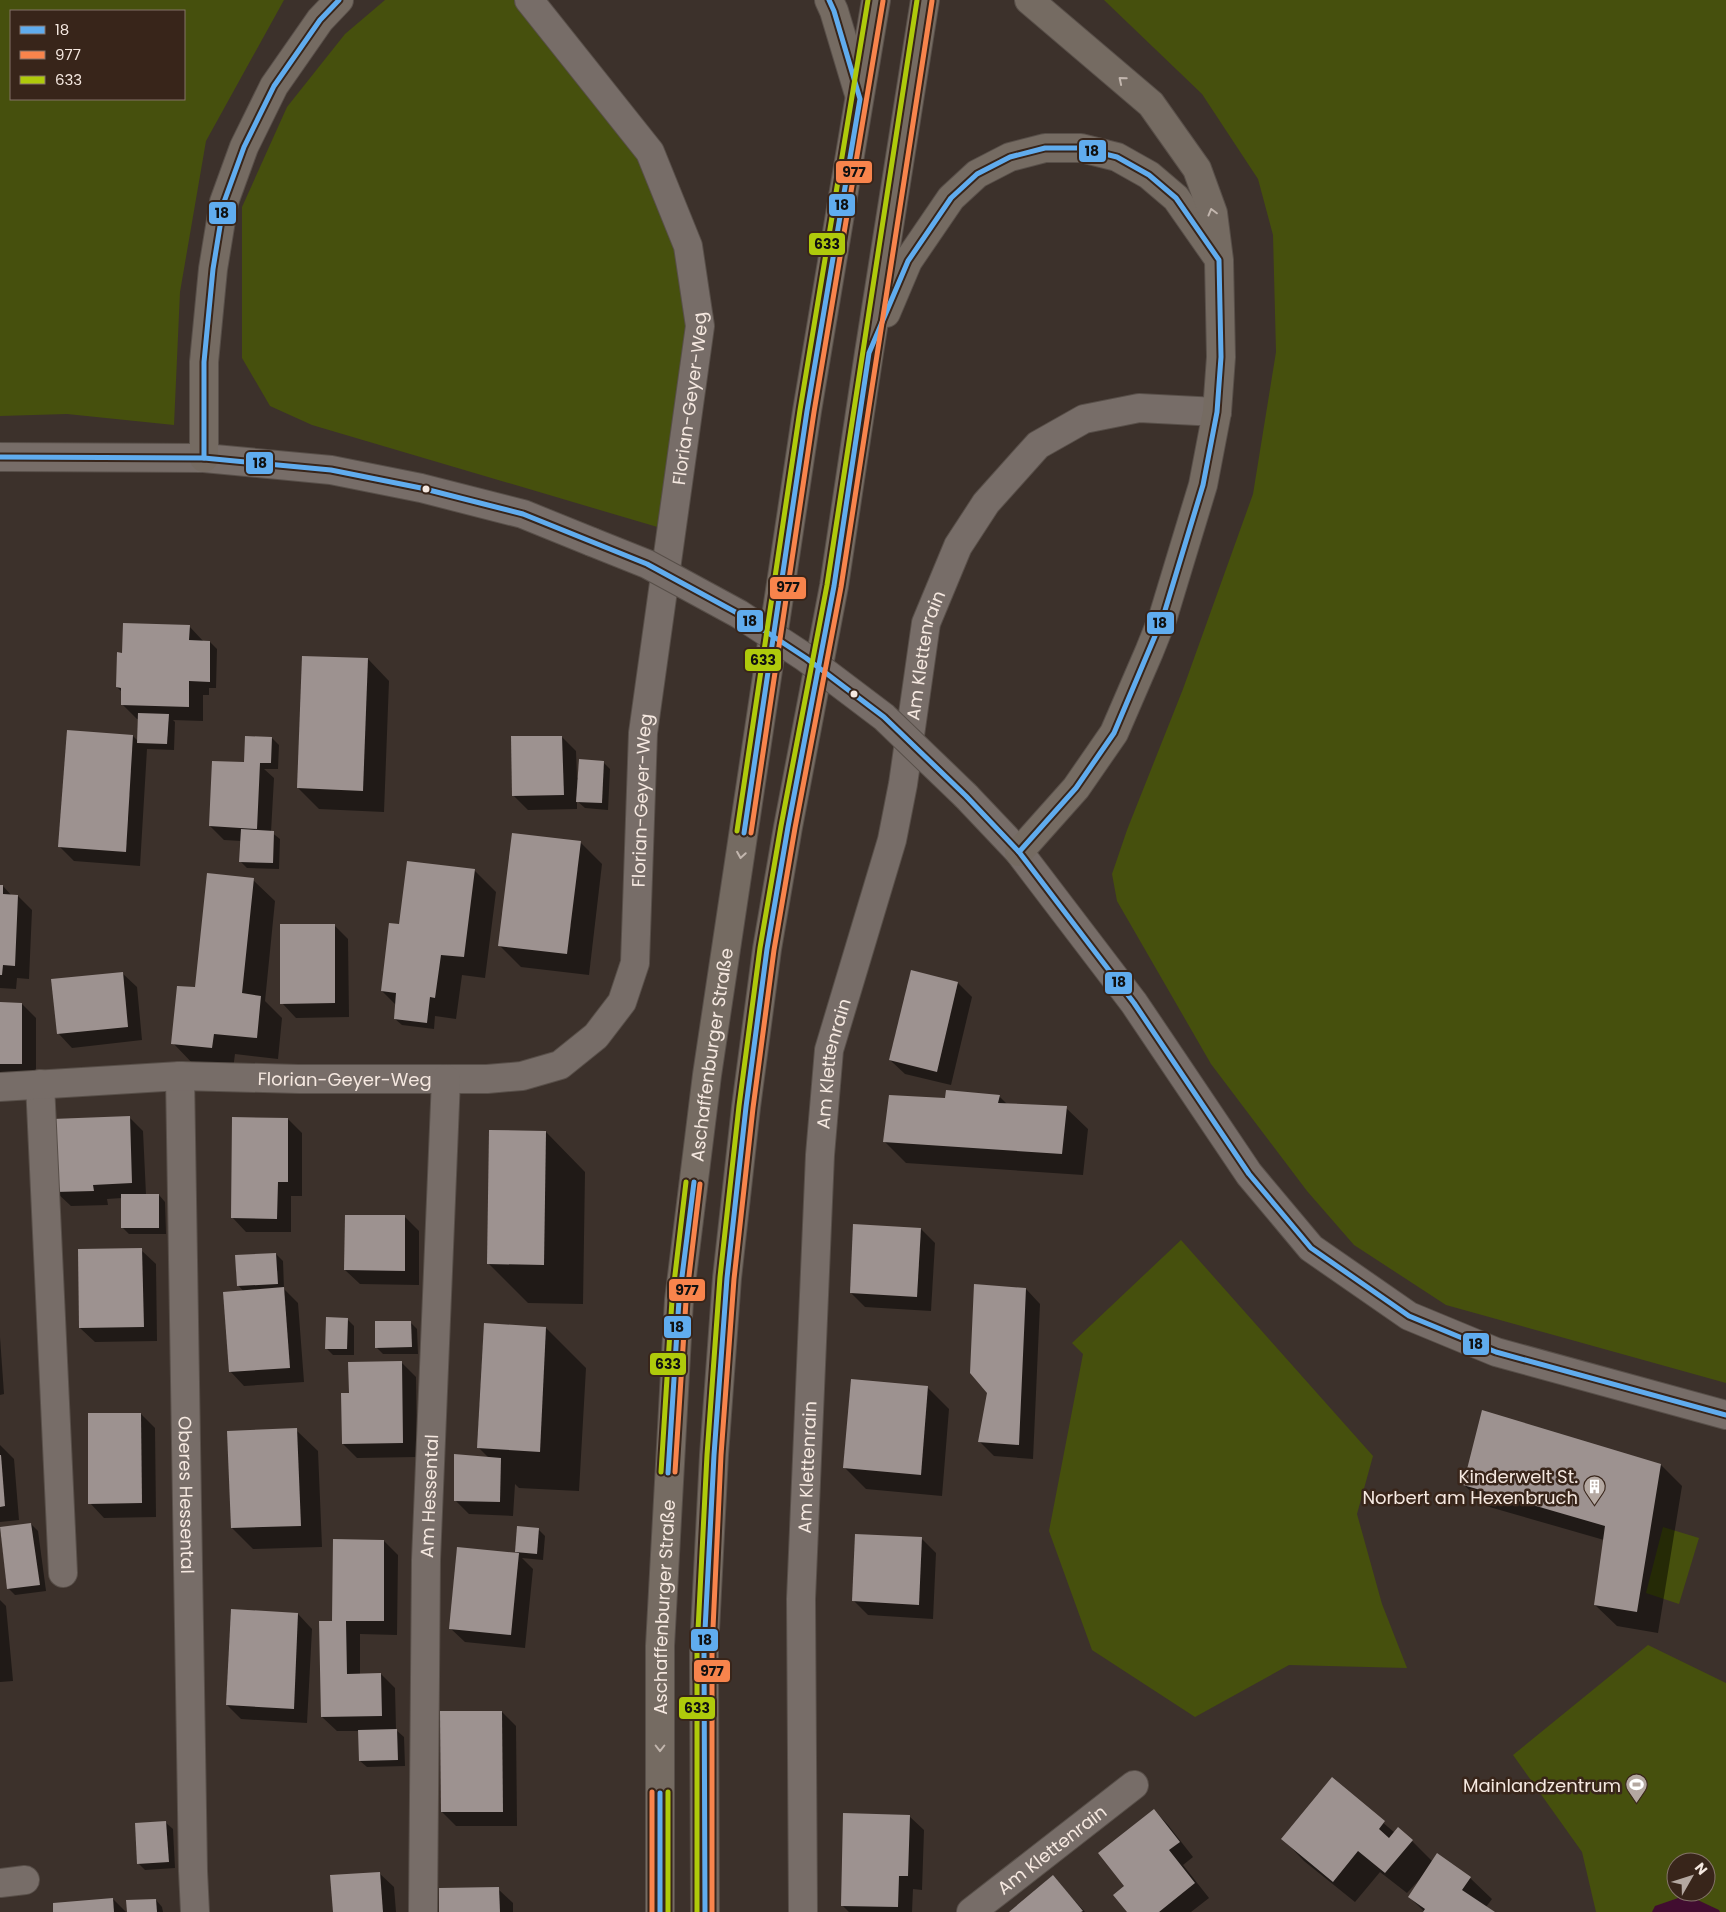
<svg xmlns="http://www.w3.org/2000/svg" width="1726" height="1912" font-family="Poppins,sans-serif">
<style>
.green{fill:#46500d;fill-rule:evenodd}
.water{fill:#410d30}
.shadow{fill:#0007}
.building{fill:#9d9290}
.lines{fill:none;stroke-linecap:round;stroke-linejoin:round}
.minor-casing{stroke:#584f49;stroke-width:30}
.major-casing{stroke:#584f49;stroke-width:30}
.minor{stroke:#776d68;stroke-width:28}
.major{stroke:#756b62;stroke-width:28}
.minor-bridge-casing{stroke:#584f49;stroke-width:30;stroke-linecap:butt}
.minor-bridge{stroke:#776d68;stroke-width:28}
.bus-1-casing{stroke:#38251a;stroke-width:9}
.bus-2-casing{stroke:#38251a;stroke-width:9}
.bus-3-casing{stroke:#38251a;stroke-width:9}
.bus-1{stroke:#60acee;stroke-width:5}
.bus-2{stroke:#f8844c;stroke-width:5}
.bus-3{stroke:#afca0b;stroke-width:5}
.oneway{stroke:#c2b6ae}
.bus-dot{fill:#f5e8e0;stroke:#38251a;stroke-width:2}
.labels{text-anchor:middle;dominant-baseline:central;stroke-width:5;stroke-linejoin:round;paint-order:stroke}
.street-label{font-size:18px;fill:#f5e8e0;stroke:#38251a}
.poi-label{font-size:18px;fill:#f5e8e0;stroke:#38251a;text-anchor:end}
.line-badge{stroke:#38251a;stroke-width:2}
.pale-badge-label{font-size:14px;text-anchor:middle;font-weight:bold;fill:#111}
</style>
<rect width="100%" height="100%" fill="#3c312b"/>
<g class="green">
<path d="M 0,0 L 284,0 L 206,141 L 180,292 L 174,425 L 67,414 L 0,416 ZM 184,11 L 184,99 L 11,99 L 11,11 Z"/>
<polygon points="385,0 523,0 650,152 700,326 671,531 312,425 270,406 242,358 242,207 287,107 345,34"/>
<polygon points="1104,0 1726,0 1726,1383 1446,1305 1354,1245 1307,1191 1211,1064 1117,901 1112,874 1127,830 1183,689 1253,494 1276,352 1273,235 1258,179 1202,94"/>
<polygon points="1181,1240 1373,1456 1357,1514 1382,1604 1407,1668 1289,1665 1195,1717 1092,1650 1049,1531 1083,1354 1072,1343"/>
<polygon points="1663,1527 1699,1538 1679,1604 1646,1593"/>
<path d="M 1648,1645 L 1726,1683 L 1726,1912 L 1596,1912 L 1582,1852 L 1513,1755 ZM 1676,1862 L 1706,1862 L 1706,1892 L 1676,1892 Z"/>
</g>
<polygon class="water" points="1687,1895 1719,1910 1720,1912 1652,1912 1655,1906"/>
<g class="shadow">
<polygon points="189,626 204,642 210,642 217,649 216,688 209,688 209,695 203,695 203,721 173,720 175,722 174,750 147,749 140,866 74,861 60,847 133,736 138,741 139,719 137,719 122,704 122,692 117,687 124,654"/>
<polygon points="368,659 389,681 384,812 319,809 298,788"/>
<polygon points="562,737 576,751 577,778 603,762 610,769 608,810 585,808 577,801 577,809 528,810 513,795"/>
<polygon points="272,738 279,745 278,769 264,769 274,778 271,832 280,839 279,869 247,868 240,861 241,841 224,840 210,826 247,764"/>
<polygon points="580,842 602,864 589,975 521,967 499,945"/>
<polygon points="474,870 496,892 485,978 462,975 456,1019 435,1016 434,1029 402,1025 395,1019 396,1005 382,991 401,926"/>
<polygon points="253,880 275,901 265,1001 282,1018 278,1059 235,1054 233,1069 194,1065 173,1043 196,989"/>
<polygon points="0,886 3,886 12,896 18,896 32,910 29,979 17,978 16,989 0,988"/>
<polygon points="334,925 348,939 349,1017 296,1018 282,1003"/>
<polygon points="122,973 137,987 142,1040 72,1048 58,1033"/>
<polygon points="958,983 972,997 951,1085 905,1074 890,1060"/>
<polygon points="0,1003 22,1004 36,1018 36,1078 0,1078"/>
<polygon points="999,1096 1008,1105 1066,1108 1088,1129 1083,1175 906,1163 884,1141 946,1100"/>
<polygon points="129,1117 143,1131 146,1195 159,1195 165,1202 166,1234 129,1234 122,1227 122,1198 107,1199 108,1205 71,1206 56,1192"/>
<polygon points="288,1119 302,1133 302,1196 291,1196 291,1232 246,1232 232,1217"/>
<polygon points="546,1132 585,1172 583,1304 528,1303 488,1263"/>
<polygon points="405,1217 419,1231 419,1285 360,1284 345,1270"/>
<polygon points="921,1229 935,1243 931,1311 865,1307 851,1293"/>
<polygon points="141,1250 156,1264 157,1341 95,1342 80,1328"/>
<polygon points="276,1254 283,1261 284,1289 298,1303 304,1382 244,1386 230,1371 244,1292 238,1285"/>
<polygon points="1026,1289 1040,1304 1033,1459 994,1456 980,1442 988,1392"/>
<polygon points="347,1319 354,1326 354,1355 333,1355 326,1348"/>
<polygon points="410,1322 417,1329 418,1354 383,1354 376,1347"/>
<polygon points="546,1328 586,1368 579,1491 519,1488 515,1484 513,1516 469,1514 455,1500 489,1458 479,1448"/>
<polygon points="0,1337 4,1394 0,1395"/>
<polygon points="402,1363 416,1377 417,1457 357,1458 343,1444 350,1394"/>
<polygon points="927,1387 949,1409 942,1496 866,1489 844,1467"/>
<polygon points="141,1414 155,1428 156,1517 104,1518 90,1503"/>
<polygon points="296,1430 318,1451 322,1547 253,1549 232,1528"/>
<polygon points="0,1445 14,1459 19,1520 0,1522"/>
<polygon points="1661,1465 1682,1486 1658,1633 1617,1626 1595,1605 1604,1540 1486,1506 1464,1485"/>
<polygon points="31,1524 38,1531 46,1591 15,1595 8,1588 0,1528"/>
<polygon points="538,1529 545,1536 543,1560 522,1558 533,1569 525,1648 465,1642 450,1628 458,1549 520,1555 516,1552"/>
<polygon points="922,1539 936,1553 933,1619 868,1615 854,1601"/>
<polygon points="384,1541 398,1555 397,1635 360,1634 360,1674 381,1674 395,1688 396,1730 404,1737 405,1766 367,1767 360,1761 360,1731 337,1731 322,1717 334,1622"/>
<polygon points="0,1600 6,1606 13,1681 0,1682"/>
<polygon points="298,1614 312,1629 307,1723 241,1719 227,1705"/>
<polygon points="502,1712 516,1726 517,1826 456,1826 442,1812"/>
<polygon points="1332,1779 1395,1833 1412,1841 1433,1862 1470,1878 1492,1899 1486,1907 1493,1912 1425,1912 1409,1897 1420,1881 1419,1880 1407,1893 1380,1872 1355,1902 1304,1861 1283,1839"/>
<polygon points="1154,1810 1168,1825 1193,1857 1183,1865 1209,1898 1191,1912 1129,1912 1126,1886"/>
<polygon points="909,1816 924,1830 922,1890 913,1889 912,1912 849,1912 842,1905"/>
<polygon points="166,1823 173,1829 175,1868 145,1870 138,1863"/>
<polygon points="379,1873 394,1887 396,1912 334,1912"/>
<polygon points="1052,1876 1085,1912 1011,1912"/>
<polygon points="498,1889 513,1903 513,1912 441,1912"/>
<polygon points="113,1899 126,1912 55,1912"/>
<polygon points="156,1900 162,1907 163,1912 128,1912"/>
</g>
<g class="building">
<polygon points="123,623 190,625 189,640 210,641 210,682 189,681 189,707 121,705 121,688 116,687 117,652 122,653"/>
<polygon points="302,656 368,658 363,791 297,788"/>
<polygon points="138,713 169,714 167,744 137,743"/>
<polygon points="67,730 133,735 126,852 58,847"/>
<polygon points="245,736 272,737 271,763 260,763 257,829 209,826 212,761 244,762"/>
<polygon points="511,736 562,736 564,795 512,796"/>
<polygon points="579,759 604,761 602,803 576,802"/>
<polygon points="241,829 274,831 273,863 239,862"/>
<polygon points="512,833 581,841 567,954 498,946"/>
<polygon points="407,861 475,869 464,957 441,955 435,998 430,997 427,1023 394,1019 396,993 381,991 389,923 399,924"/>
<polygon points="207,873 254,878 242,993 261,996 257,1038 214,1034 212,1048 171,1044 177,986 195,987"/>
<polygon points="0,885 3,885 3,894 18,895 15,966 3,965 2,975 0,975"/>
<polygon points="280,924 335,924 335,1003 280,1004"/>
<polygon points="911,970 958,982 937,1072 889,1060"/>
<polygon points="123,972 128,1027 57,1034 51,979"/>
<polygon points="0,1002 22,1003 22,1064 0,1064"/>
<polygon points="946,1090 1000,1095 998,1103 1067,1106 1062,1154 883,1142 889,1095 945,1098"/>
<polygon points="130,1116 132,1183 93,1185 94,1191 55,1192 52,1119"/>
<polygon points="232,1117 288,1118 288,1182 278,1182 277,1219 231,1218"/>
<polygon points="489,1130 546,1131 544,1265 487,1264"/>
<rect x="121" y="1194" width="38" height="34"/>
<polygon points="345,1215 405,1215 405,1271 344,1270"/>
<polygon points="853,1224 921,1228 917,1297 850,1293"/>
<polygon points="142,1248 144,1327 79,1328 78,1249"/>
<polygon points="276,1253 278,1284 237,1286 235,1255"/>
<polygon points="974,1284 1026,1288 1019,1445 978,1442 987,1393 970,1373"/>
<polygon points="284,1287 290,1368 229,1372 223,1292"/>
<polygon points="326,1317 348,1318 347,1349 325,1349"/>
<polygon points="375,1321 411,1321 412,1347 375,1348"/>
<polygon points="484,1323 546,1327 540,1452 477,1448"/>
<polygon points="402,1361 403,1443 342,1444 341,1393 349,1393 348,1362"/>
<polygon points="851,1379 928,1386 921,1475 843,1468"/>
<polygon points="1482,1410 1661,1464 1637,1612 1594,1605 1605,1526 1463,1485"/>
<polygon points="88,1413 141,1413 142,1503 88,1504"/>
<polygon points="297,1428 301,1526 231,1528 227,1431"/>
<polygon points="454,1454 501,1458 500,1502 454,1501"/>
<polygon points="0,1455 1,1455 5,1506 0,1507"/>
<polygon points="31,1523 40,1585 7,1589 0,1527"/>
<polygon points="517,1526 539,1528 537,1554 515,1552"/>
<polygon points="855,1534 922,1537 919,1605 852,1601"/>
<polygon points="333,1539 384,1540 384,1621 346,1621 347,1674 381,1673 382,1716 321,1717 319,1621 332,1621"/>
<polygon points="457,1547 519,1553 511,1635 449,1629"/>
<polygon points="231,1609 298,1613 294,1709 226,1705"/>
<polygon points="440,1711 502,1711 503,1812 441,1812"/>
<polygon points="397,1729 398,1760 359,1761 358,1730"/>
<polygon points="1332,1777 1385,1821 1379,1829 1389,1838 1398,1827 1413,1840 1385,1873 1358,1851 1333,1882 1281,1839"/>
<polygon points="1154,1809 1180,1842 1169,1850 1195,1883 1159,1912 1127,1912 1113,1895 1124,1886 1098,1853"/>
<polygon points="843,1813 910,1815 908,1876 899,1876 898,1907 841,1906"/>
<polygon points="166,1821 169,1862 137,1864 135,1823"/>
<polygon points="1437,1853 1471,1877 1462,1890 1495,1912 1423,1912 1425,1909 1408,1897"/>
<polygon points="380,1872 383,1912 333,1912 330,1875"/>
<polygon points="1053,1875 1083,1911 1081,1912 1009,1912"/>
<polygon points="499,1887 500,1912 439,1912 439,1888"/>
<polygon points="113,1898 114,1912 53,1912 53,1903"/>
<polygon points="156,1899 157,1912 127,1912 126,1900"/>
</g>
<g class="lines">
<defs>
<g id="minor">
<polyline points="0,457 204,458 331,470 421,488 523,514 592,542"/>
<polyline points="966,796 1019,852 1134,1003 1249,1174 1311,1248 1409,1316 1496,1352 1726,1415"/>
<path id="s1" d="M 180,1076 L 193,1871 L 195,1912"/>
<polyline points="40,1084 63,1573"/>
<path id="s2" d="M 0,1087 L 180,1076 L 299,1079 L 487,1079 L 522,1076 L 560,1065 L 596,1036 L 622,1002 L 635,963 L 643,733 L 700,326 L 688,246 L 650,152 L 529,0"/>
<polyline points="0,1883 25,1880"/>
<path id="s3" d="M 423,1912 L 426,1560 L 446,1079"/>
<path id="s4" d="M 803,1912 L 801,1599 L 820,1155 L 829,1050 L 892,840 L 903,784 L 926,623 L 958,546 L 986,503 L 1038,445 L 1084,419 L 1139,408 L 1217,412"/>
<path id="s5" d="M 971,1912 L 1134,1785"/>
</g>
<g id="major">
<polyline points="829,0 834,11 858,91"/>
<polyline points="886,313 908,261 951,198 977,174 1010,157 1045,148 1081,148 1117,157 1149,175 1176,198 1218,258"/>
<polyline points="204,458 204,362 213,269 224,202 244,147 274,86 320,20 339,0"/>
<polyline points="1019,852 1076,788 1114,733 1149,652 1163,617 1203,485 1217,412 1221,357 1219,260 1213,213 1197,169 1151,104 1029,0"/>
<path id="s6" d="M 660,1912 L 660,1646 L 679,1300 L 707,1075 L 807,411 L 876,0"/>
<polyline points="705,1912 704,1650 714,1455 727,1278 746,1107 767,949 788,827 834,586 869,353 925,0"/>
</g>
</defs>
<use href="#minor" class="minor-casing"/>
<use href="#major" class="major-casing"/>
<use href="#minor" class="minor"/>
<use href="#major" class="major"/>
<defs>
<polyline id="minor-bridge" points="592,542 647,564 739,614 806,658 884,717 966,796"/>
</defs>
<use href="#minor-bridge" class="minor-bridge-casing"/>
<use href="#minor-bridge" class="minor-bridge"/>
<defs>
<g id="bus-1">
<polyline points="0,457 204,458 331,470 421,488 523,514 647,564 739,614 806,658 884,717 966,796 1019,852 1134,1003 1249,1174 1311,1248 1409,1316 1496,1352 1726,1415"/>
<polyline points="204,458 204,362 213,269 224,202 244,147 274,86 320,20 339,0"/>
<polyline points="744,833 807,411 860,99 834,11 829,0"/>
<polyline points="668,1473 679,1300 694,1182"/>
<polyline points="660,1793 660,1912"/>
<polyline points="705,1912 704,1650 714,1455 727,1278 746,1107 767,949 788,827 834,586 869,353 908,261 951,198 977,174 1010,157 1045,148 1081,148 1117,157 1149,175 1176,198 1219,260 1221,357 1217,412 1203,485 1163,617 1114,733 1076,788 1019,852"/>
</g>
<g id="bus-2">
<polyline points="751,833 814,412 883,1"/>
<polyline points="675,1472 686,1301 700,1184"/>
<polyline points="652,1792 652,1912"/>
<polyline points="712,1912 712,1650 721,1455 734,1279 753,1108 774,950 795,828 841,587 932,1"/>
</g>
<g id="bus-3">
<polyline points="737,831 800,410 868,0"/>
<polyline points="661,1472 672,1300 686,1182"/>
<polyline points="668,1792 668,1912"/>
<polyline points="697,1912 697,1650 707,1455 720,1277 739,1106 760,948 781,826 827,585 917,0"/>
</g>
</defs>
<use href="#bus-1" class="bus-1-casing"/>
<use href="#bus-2" class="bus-2-casing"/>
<use href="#bus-3" class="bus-3-casing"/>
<use href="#bus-1" class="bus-1"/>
<use href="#bus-2" class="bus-2"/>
<use href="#bus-3" class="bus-3"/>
</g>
<defs><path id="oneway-chevron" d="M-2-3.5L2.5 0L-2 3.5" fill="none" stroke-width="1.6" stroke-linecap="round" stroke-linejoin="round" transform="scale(1.25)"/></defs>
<g class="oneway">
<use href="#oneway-chevron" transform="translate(1122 80) rotate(-140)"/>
<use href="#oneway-chevron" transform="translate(1212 212) rotate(-105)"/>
<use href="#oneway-chevron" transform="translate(741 855) rotate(99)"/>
<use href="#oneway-chevron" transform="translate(660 1748) rotate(90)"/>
</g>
<defs>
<symbol id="building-pin" viewBox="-11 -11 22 30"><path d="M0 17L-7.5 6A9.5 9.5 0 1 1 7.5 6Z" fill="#b4a8a1" stroke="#38251a"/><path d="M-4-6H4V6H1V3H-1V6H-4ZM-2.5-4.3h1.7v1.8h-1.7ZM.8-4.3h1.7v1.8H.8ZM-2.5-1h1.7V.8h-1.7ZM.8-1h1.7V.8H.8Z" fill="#fff"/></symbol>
<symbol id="stadium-pin" viewBox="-11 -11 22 30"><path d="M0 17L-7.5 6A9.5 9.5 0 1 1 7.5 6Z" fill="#b4a8a1" stroke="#38251a"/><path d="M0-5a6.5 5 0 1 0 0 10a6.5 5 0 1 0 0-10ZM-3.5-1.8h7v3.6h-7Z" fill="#fff"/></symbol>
</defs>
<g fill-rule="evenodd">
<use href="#building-pin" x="1582" y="1474" width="25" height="34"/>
<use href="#stadium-pin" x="1624" y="1772" width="25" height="34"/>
</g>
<g class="bus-dot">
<circle cx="426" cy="489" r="4.5"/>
<circle cx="854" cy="694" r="4.5"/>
</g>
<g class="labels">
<g class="street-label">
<text stroke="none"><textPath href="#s2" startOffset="1260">Florian-Geyer-Weg</textPath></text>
<text stroke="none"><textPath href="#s4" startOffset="1270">Am Klettenrain</textPath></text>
<text stroke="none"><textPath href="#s2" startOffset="855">Florian-Geyer-Weg</textPath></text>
<text stroke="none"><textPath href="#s6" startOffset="860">Aschaffenburger Straße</textPath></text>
<text stroke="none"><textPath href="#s4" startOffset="850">Am Klettenrain</textPath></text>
<text stroke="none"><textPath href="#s2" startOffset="345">Florian-Geyer-Weg</textPath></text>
<text stroke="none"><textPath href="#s4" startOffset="445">Am Klettenrain</textPath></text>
<text stroke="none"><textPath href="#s1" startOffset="419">Oberes Hessental</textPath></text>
<text stroke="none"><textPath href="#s3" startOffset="416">Am Hessental</textPath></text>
<text stroke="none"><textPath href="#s6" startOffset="305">Aschaffenburger Straße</textPath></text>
<text stroke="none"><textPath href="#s5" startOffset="102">Am Klettenrain</textPath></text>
</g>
<g class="poi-label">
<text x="1578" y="1476">Kinderwelt St.<tspan x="1578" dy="21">Norbert am Hexenbruch</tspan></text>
<text x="1621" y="1785">Mainlandzentrum</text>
</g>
</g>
<g class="line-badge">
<rect x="1078" y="139" width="29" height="24" rx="5" fill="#60acee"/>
<rect x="835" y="160" width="38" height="24" rx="5" fill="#f8844c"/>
<rect x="828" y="193" width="28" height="24" rx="5" fill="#60acee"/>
<rect x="208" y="201" width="29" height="24" rx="5" fill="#60acee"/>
<rect x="808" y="232" width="38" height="24" rx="5" fill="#afca0b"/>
<rect x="245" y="451" width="29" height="24" rx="5" fill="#60acee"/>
<rect x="769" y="576" width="38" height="24" rx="5" fill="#f8844c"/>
<rect x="736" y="609" width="28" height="24" rx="5" fill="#60acee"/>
<rect x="1146" y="611" width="29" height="24" rx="5" fill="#60acee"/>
<rect x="744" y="648" width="38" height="24" rx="5" fill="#afca0b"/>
<rect x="1104" y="971" width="29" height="24" rx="5" fill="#60acee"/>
<rect x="668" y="1278" width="38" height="24" rx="5" fill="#f8844c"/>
<rect x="663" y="1315" width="29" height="24" rx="5" fill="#60acee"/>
<rect x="1462" y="1332" width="28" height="24" rx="5" fill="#60acee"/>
<rect x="649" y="1352" width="38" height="24" rx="5" fill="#afca0b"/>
<rect x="690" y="1628" width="29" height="24" rx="5" fill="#60acee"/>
<rect x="693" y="1659" width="38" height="24" rx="5" fill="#f8844c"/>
<rect x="678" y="1696" width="38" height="24" rx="5" fill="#afca0b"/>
</g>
<g class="pale-badge-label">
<text x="1092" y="156">18</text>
<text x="854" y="177">977</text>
<text x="842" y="210">18</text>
<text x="222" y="218">18</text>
<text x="827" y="249">633</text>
<text x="260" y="468">18</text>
<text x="788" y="592">977</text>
<text x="750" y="626">18</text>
<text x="1160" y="628">18</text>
<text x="763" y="665">633</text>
<text x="1119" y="987">18</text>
<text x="687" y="1295">977</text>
<text x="677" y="1332">18</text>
<text x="1476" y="1349">18</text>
<text x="668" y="1369">633</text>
<text x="705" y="1645">18</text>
<text x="712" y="1676">977</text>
<text x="697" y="1713">633</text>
</g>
<rect x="10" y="10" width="175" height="90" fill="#38251a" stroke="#847369"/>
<rect x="20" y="26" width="25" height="8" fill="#60acee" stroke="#847369"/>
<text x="55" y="35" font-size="15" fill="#f5e8e0">18</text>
<rect x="20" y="51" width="25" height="8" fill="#f8844c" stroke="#847369"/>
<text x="55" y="60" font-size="15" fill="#f5e8e0">977</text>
<rect x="20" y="76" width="25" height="8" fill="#afca0b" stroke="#847369"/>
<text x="55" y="85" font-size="15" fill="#f5e8e0">633</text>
<g transform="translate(1691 1877) rotate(51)"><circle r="24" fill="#38251a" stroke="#847369"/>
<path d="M0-4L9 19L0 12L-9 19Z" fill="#b4a8a1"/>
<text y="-8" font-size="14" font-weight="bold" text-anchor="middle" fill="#f5e8e0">N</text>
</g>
</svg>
